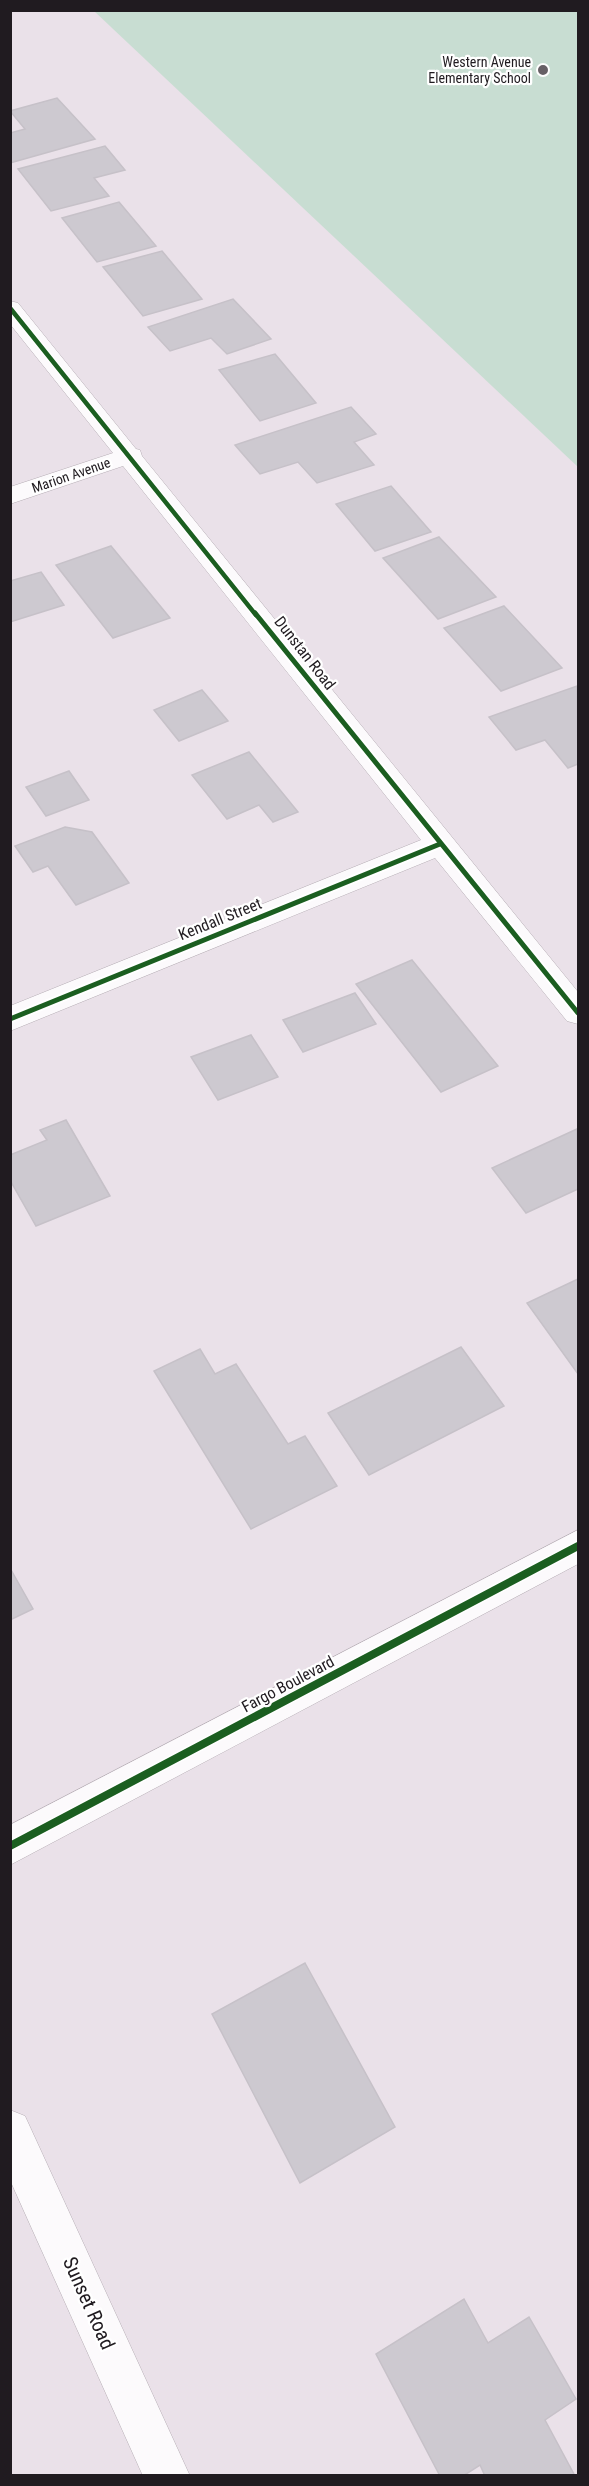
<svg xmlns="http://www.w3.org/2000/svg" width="589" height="2486" font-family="'Roboto Condensed',sans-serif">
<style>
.green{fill:#c8ddd2}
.building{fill:#cdc9d0;stroke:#c6c1c8;stroke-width:1.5}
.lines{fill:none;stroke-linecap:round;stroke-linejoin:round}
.minor-casing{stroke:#b6aeb5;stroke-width:1}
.minor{fill:#fcfafc;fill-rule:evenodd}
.cycleway-far2-casing{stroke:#fff;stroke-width:7}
.cycleway-far1-casing{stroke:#fff;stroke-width:9}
.cycleway-casing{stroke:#fff;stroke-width:11}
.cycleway-far2{stroke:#1b5e20;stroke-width:4.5}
.cycleway-far1{stroke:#1b5e20;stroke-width:5}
.cycleway{stroke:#1b5e20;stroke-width:8}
.poi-dot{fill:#676066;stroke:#fff;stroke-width:2}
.labels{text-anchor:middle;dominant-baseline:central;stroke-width:4.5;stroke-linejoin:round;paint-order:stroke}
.far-poi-label{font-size:14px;fill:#201b20;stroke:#fff;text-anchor:end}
.far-street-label{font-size:14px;fill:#201b20;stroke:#fff}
.street-label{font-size:16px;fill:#201b20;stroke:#fff}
.near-street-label{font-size:20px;fill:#201b20;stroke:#fff}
</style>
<rect width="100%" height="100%" fill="#eae1e9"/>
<polygon class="green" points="94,11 578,11 578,467"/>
<g class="building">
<polygon points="57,98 95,139 10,163 10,133 25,129 10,111"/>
<polygon points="105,146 125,170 94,178 109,196 51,211 18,169"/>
<polygon points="119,202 156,246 97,262 62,218"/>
<polygon points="162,251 202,299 143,316 103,267"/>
<polygon points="233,299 271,339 227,354 211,338 170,351 148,327"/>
<polygon points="275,354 316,403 260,421 219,370"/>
<polygon points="351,407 376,434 354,442 374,465 317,483 298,462 260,474 235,445"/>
<polygon points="391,486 431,532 375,551 336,504"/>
<polygon points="439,537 496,597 438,619 383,558"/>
<polygon points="111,546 170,618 113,638 56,565"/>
<polygon points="41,572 64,605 10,622 10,581"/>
<polygon points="504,606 562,668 501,691 444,628"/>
<polygon points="577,686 578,764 568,768 545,740 516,750 489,717"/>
<polygon points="202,690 228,721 179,741 154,710"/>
<polygon points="249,752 298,812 273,822 259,805 227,819 192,775"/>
<polygon points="69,771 89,800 46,816 26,787"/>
<polygon points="65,827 92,832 129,883 76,905 48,866 33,872 15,846"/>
<polygon points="412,960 498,1066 441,1092 356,984"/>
<polygon points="355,993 376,1024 303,1052 283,1020"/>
<polygon points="251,1035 278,1077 218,1100 191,1057"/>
<polygon points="66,1120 110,1196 36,1226 10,1180 10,1155 47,1140 40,1130"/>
<polygon points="577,1129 578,1189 526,1213 492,1168"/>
<polygon points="578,1279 578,1374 527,1303"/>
<polygon points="461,1347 504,1406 369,1475 328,1413"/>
<polygon points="200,1349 215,1374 236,1364 288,1444 305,1436 337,1486 251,1529 154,1371"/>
<polygon points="10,1568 33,1609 10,1620"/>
<polygon points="305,1963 395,2127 300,2183 212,2014"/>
<polygon points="464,2299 488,2343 529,2317 576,2399 545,2420 575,2476 485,2476 480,2465 463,2476 440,2476 376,2354"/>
</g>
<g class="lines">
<defs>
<g id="minor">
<polygon points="10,301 18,303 136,449 140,450 142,456 578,992 578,1024 567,1021 435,858 10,1031 10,1006 421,840 123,466 10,504 10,487 113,453 10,324"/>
<polygon points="578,1530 578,1564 10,1865 10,1825"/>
<polygon points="10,2110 25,2116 190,2476 143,2476 10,2180"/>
</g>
</defs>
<use href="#minor" class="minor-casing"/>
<use href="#minor" class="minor"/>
<defs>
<polyline id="cycleway-far2" points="10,308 256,615"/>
<g id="cycleway-far1">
<polyline points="255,613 578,1013"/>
<polyline points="10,1019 440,844"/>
</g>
<polyline id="cycleway" points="10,1846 578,1546"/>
</defs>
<use href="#cycleway-far2" class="cycleway-far2-casing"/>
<use href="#cycleway-far1" class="cycleway-far1-casing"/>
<use href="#cycleway" class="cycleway-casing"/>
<use href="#cycleway-far2" class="cycleway-far2"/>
<use href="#cycleway-far1" class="cycleway-far1"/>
<use href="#cycleway" class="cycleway"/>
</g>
<circle class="poi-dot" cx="543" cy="70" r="6"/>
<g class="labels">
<g class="far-poi-label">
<text x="531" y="62">Western Avenue<tspan x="531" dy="16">Elementary School</tspan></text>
</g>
<g class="far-street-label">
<text transform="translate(71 475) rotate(-19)">Marion Avenue</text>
</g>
<g class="street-label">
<text transform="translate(305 653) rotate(52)">Dunstan Road</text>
<text transform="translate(220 919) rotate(-22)">Kendall Street</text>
<text transform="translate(288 1684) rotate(-28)">Fargo Boulevard</text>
</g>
<g class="near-street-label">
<text transform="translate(89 2303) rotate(66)">Sunset Road</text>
</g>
</g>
<rect width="589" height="2486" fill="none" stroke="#201b20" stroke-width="24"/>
</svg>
